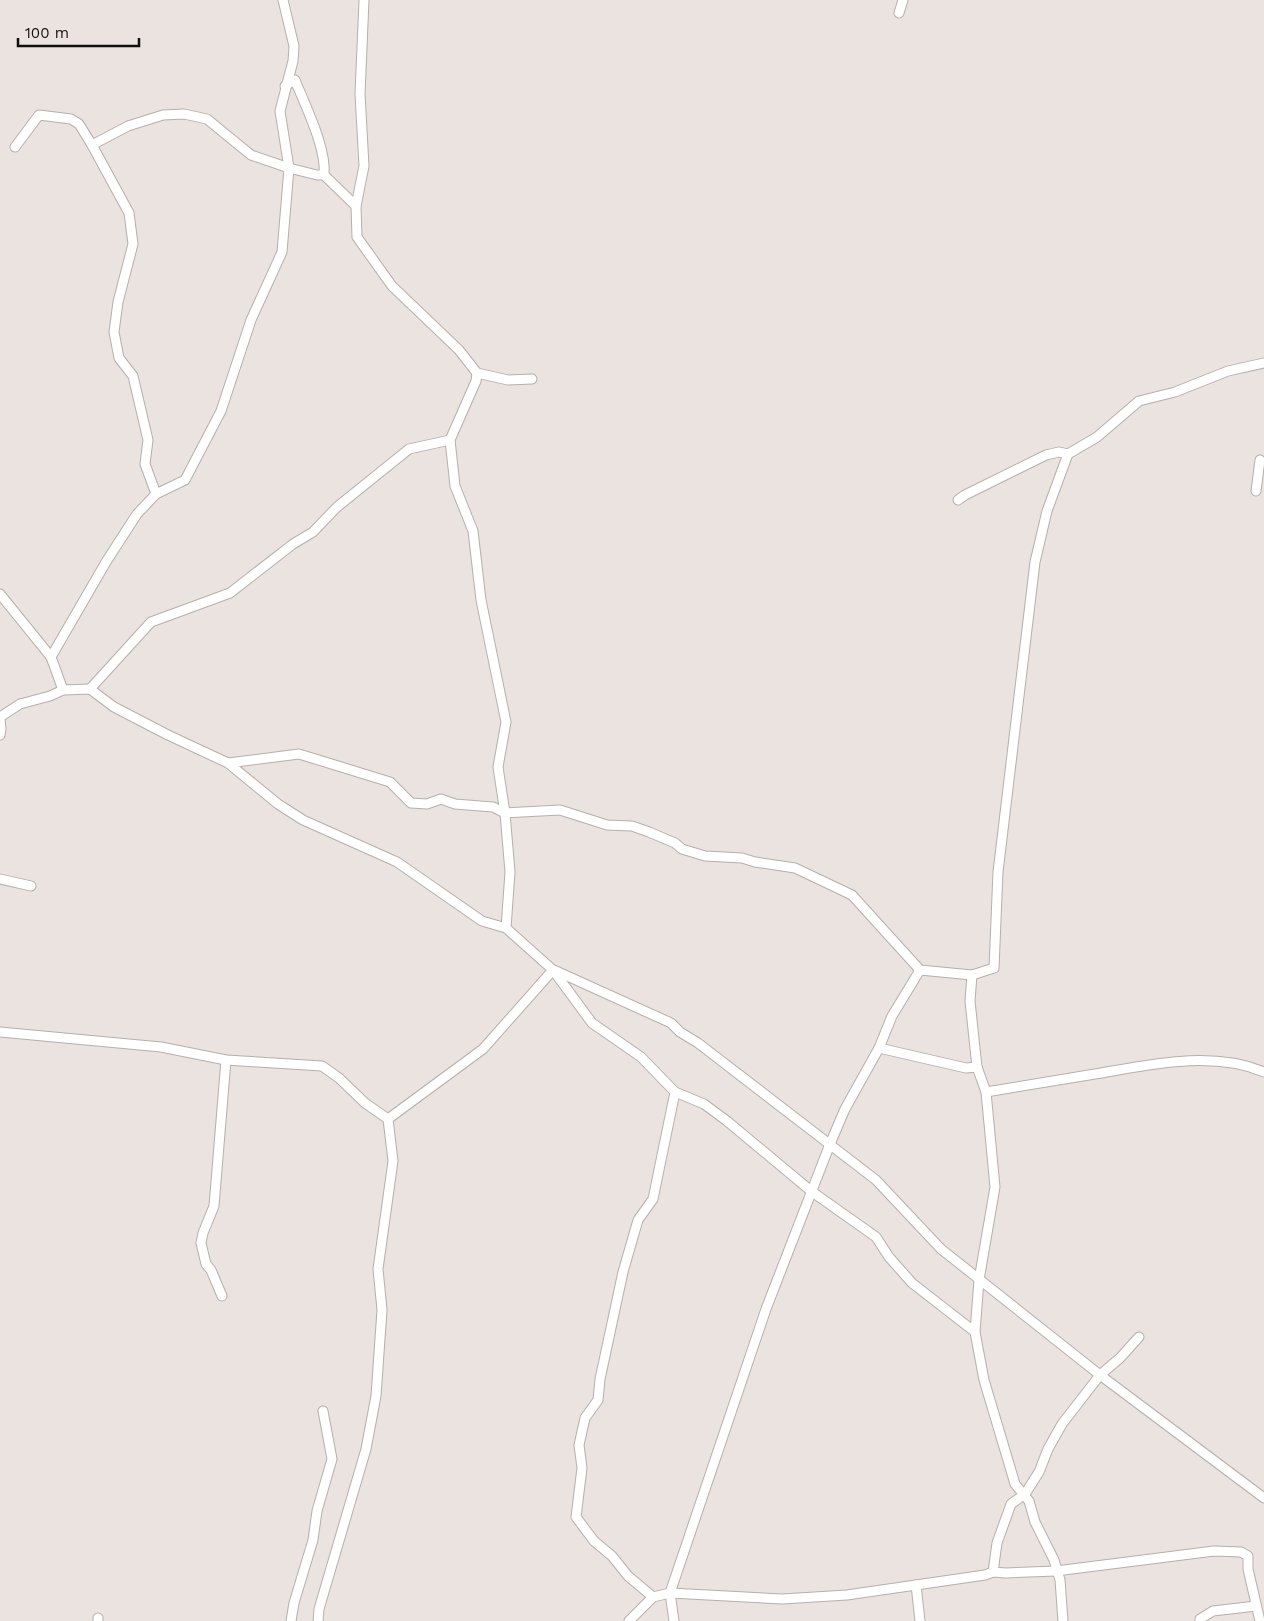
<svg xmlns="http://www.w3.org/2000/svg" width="1264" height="1621" font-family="'Work Sans',sans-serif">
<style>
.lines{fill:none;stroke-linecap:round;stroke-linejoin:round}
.street-casing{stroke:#b6afac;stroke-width:11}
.street{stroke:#fff;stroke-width:9}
</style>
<rect width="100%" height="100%" fill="#eae3df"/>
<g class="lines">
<defs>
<g id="street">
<polyline points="899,13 903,0"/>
<path d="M 285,86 L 295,80 C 305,105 327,149 324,175"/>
<polyline points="92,145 128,126 163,115 184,114 207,119 251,155 289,168 317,175 324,175 356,206 357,237 392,286 459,350 477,373 476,381 450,440 455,486 473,531 481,600 506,722 498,767 505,813 510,872 506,928"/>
<polyline points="15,147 39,115 71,119 79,124 92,145 129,213 133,244 118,302 114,332 119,358 133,376 148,440 145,464 156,494"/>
<polyline points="356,206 364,166 360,94 364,0"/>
<polyline points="477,373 508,380 532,379"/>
<polyline points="1256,491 1260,460"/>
<polyline points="958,500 965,495 1046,455 1059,452 1068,454"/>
<polyline points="0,594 51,657 63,690"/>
<polyline points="51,657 106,562 137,514 156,494 185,480 221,411 251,320 282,252 289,168 280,111 293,61 294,46 283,0"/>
<polyline points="90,689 151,622 230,593 293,544 313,532 337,507 409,449 450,440"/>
<polyline points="0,717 20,704 50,696 63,690 90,689 114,707 168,735 228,763 278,804 303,820 397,862 482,921 506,928 553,970 592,1023 641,1057 675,1092 704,1104 727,1121 811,1191 876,1237 889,1257 912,1283 975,1332"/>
<polyline points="0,719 1,729 0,735"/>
<polyline points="228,763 299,754 390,782 411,803 427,804 441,799 455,804 493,807 505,813 560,810 607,825 632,826 649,832 675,843 682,849 705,856 742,858 755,862 795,868 852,895 920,970 972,975 994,968 998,872 1035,562 1047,511 1068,454 1097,437 1139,401 1175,392 1228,371 1264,363"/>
<polyline points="0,879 31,886"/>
<polyline points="554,970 671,1023 680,1032 698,1043 876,1180 941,1249 1100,1375 1264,1498"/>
<polyline points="972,975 970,1001 977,1067 986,1092 995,1187 979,1280 975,1332 984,1380 1015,1484 1029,1501 1035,1522 1054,1560 1060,1580 1063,1621"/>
<polyline points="0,1032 161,1047 226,1060 322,1066 339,1078 365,1103 388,1119"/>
<polyline points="879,1048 966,1068 977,1067"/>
<path d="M 986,1092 C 1022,1086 1058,1080 1095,1074 C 1149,1065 1211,1050 1264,1072"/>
<polyline points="388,1119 483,1049 553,970"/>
<polyline points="222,1296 211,1270 206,1264 201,1243 203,1233 214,1206 226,1060"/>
<polyline points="993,1572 997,1543 1011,1504 1025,1494 1039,1472 1048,1449 1062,1424 1100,1375 1120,1358 1139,1337"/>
<polyline points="916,1585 920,1621"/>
<polyline points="653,1597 628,1576 612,1556 594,1541 576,1517 582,1468 579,1445 585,1418 598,1400 600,1379 623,1272 638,1220 653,1199 675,1092"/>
<polyline points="98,1621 98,1618"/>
<polyline points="291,1621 294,1603 313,1540 317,1511 332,1459 323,1411"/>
<polyline points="318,1621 319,1609 366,1449 376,1396 382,1310 378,1269 393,1161 388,1119"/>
<polyline points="629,1621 653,1597 670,1593 782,1599 847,1595 985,1575 993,1572 1006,1573 1056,1571 1214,1551 1241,1552 1248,1556 1248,1569 1260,1621"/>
<polyline points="674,1621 670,1593 766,1309 830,1144 845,1109 879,1048 892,1016 920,970"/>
<polyline points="1200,1621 1200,1619 1213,1611 1256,1606"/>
</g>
</defs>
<use href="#street" class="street-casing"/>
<use href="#street" class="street"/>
</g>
<path d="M18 38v8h121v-8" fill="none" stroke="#110f0e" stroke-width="2.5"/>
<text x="25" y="38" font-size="15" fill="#110f0e" stroke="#eae3df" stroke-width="4" paint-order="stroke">100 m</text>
</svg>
